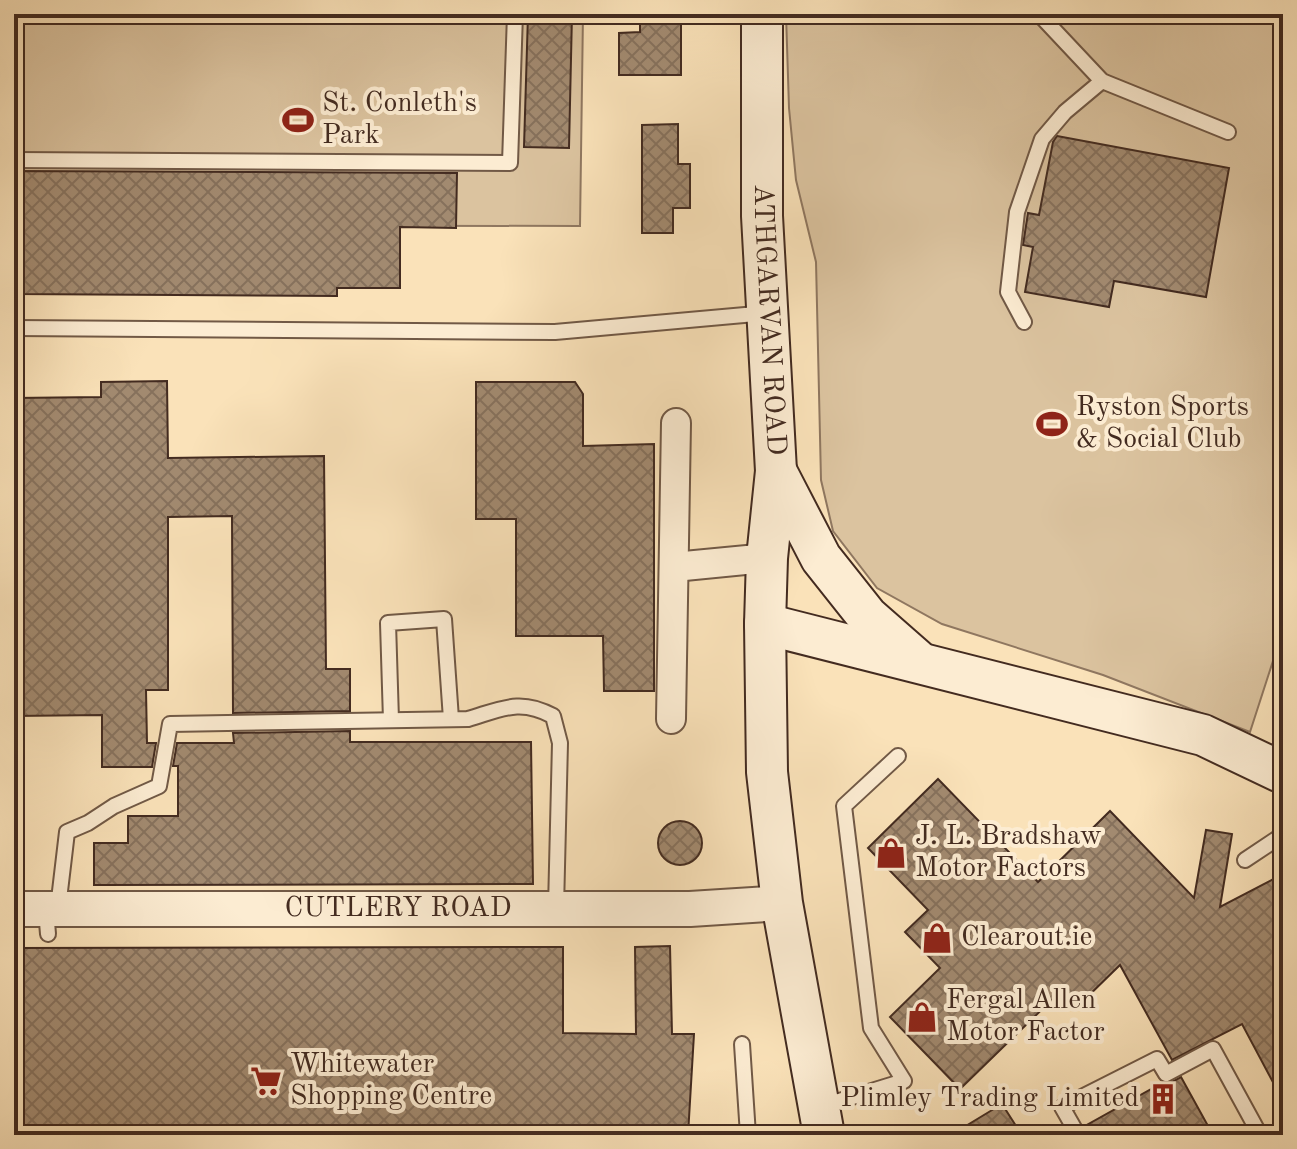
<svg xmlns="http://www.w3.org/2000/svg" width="1297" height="1149" font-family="'Old Standard TT',serif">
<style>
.pitch{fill:#dbc39f;stroke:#8f7760;stroke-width:2}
.building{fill:url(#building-cross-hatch);stroke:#432b20;stroke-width:2}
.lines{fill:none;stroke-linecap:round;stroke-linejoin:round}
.service-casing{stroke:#715946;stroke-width:18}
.minor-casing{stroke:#715946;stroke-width:32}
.tertiary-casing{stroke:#715946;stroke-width:38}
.secondary-casing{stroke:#432b20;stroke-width:44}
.service{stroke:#fcecd2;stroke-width:14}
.minor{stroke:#fcecd2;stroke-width:28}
.tertiary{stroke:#fcecd2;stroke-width:34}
.secondary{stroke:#fcecd2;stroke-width:40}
.labels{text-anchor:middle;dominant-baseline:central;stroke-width:8;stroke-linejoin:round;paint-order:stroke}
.poi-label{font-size:28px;fill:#432b20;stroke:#fcecd2;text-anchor:start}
.street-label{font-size:28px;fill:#432b20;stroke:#fcecd2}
</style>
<defs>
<pattern id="building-cross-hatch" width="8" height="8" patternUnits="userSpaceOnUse" patternTransform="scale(2)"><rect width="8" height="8" fill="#a28a70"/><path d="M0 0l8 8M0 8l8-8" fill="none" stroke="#86715c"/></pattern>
</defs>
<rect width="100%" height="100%" fill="#fae2b9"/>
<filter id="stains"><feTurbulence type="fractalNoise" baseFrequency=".0025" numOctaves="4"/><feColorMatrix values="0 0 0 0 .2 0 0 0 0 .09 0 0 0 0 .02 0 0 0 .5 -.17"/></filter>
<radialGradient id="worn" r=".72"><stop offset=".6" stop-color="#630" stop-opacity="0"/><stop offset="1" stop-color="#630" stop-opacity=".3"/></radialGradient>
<g class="pitch">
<polygon points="14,14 583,14 580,226 14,225"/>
<polygon points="786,14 1283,14 1283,630 1250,732 1103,675 942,624 877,588 833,531 821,480 816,262 796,180 789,108"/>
</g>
<g class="building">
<polygon points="528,14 572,14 569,148 524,147"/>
<polygon points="640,14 681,14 681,75 619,75 619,33 640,32"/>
<polygon points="678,124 678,164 690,164 690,208 673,208 673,233 642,233 642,125"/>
<polygon points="1057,136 1229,168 1206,297 1114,281 1109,307 1025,292 1033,247 1023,245 1028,213 1039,215 1053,142"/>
<polygon points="14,171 457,173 456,228 400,227 400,288 337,288 337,296 14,294"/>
<polygon points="167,381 168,458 324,456 326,669 350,669 350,711 233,713 232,516 168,517 168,690 146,690 147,743 156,743 152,767 102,767 102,715 14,716 14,398 101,397 101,382"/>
<polygon points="476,382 575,382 583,394 583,446 654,444 654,691 604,691 603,636 516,636 516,519 476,519"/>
<polygon points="350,731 350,742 531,742 533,884 94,885 94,843 128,843 128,816 178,816 178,766 173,766 177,743 234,743 233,733"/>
<polygon points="938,779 1038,882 1110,811 1194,898 1206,830 1232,834 1220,907 1283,874 1283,1101 1242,1024 1172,1060 1120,965 1079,1005 1063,989 960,1089 890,1017 940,968 905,932 928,910 868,848"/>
<circle cx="680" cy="843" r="22"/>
<polygon points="670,946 672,1034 694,1034 688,1135 14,1135 14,948 563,947 563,1033 636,1034 635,947"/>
<polygon points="1181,1077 1213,1135 1088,1135 1085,1126 1162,1083 1170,1083"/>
<polygon points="1002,1104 1016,1126 1002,1135 951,1135"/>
</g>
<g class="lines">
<defs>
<g id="service">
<polyline points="1039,14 1102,81 1228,132"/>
<polyline points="14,160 510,163 515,14"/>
<polyline points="1024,322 1008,292 1017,212 1042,139 1065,112 1102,81"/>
<polyline points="14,328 555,332 766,313"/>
<polyline points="391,720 388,623 444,619 451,719"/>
<polyline points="1245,860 1281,836 1283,837"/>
<path d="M 58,908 L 67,832 L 88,823 L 114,806 L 159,786 L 170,724 L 468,719 C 502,709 520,698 553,716 L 560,743 L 556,908"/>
<polyline points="46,910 48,934"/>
<polyline points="742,1044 748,1135"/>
<polyline points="823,1106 904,1081 871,1028 844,806 898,756"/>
<polyline points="1078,1135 1062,1107 1157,1059 1166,1074 1213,1049 1260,1135"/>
</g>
<g id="minor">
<polyline points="674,567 767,558"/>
<polyline points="671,719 676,423"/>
</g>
<g id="tertiary">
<path id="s1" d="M 14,909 L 690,909 L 782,903"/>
</g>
<g id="secondary">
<path id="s2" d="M 762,14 L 762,216 L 776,471 L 767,558 L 765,624 L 767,772 L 782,903 L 824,1135"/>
<polyline points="776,471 821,558 867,616 916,659"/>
<polyline points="765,624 1203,735 1283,773"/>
</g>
</defs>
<use href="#service" class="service-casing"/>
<use href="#minor" class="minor-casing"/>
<use href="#tertiary" class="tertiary-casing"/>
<use href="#secondary" class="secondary-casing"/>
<use href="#service" class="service"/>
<use href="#minor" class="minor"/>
<use href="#tertiary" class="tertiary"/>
<use href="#secondary" class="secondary"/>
</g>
<defs>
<symbol id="stadium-bare" viewBox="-9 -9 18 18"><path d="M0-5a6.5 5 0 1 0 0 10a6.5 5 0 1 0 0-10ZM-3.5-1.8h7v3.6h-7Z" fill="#8f2418" stroke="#fcecd2" stroke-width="2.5" paint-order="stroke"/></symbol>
<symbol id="shop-bare" viewBox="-9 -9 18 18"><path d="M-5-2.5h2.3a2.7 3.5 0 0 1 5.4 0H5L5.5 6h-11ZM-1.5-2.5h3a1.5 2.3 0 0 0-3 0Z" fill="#8f2418" stroke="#fcecd2" stroke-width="2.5" paint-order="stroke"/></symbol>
<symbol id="supermarket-bare" viewBox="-9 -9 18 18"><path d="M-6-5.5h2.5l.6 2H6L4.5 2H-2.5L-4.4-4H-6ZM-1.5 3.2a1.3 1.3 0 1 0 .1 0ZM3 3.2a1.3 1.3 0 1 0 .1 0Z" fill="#8f2418" stroke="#fcecd2" stroke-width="2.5" paint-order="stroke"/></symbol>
<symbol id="building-bare" viewBox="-9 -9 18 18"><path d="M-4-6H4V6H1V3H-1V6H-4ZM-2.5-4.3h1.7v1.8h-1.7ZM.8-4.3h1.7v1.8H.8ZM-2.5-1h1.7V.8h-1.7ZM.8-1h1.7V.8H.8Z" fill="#8f2418" stroke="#fcecd2" stroke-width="2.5" paint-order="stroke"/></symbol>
</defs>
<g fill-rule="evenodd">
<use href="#stadium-bare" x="276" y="98" width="44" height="44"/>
<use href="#stadium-bare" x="1030" y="402" width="44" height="44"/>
<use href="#shop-bare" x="869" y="831" width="44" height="44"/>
<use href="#shop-bare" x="915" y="916" width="44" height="44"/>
<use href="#shop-bare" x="900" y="995" width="44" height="44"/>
<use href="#supermarket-bare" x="244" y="1059" width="44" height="44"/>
<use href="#building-bare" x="1141" y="1077" width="44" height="44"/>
</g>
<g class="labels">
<g class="poi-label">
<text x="322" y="104">St. Conleth's<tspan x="322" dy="32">Park</tspan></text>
<text x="1076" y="408">Ryston Sports<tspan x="1076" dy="32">&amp; Social Club</tspan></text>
<text x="915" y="837">J. L. Bradshaw<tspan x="915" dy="32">Motor Factors</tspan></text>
<text x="961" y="938">Clearout.ie</text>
<text x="946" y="1001">Fergal Allen<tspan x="946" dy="32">Motor Factor</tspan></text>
<text x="290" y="1065">Whitewater<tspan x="290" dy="32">Shopping Centre</tspan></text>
<text x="1139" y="1099" text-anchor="end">Plimley Trading Limited</text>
</g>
<g class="street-label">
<text stroke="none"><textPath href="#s2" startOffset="306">ATHGARVAN ROAD</textPath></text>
<text stroke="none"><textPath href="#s1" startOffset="384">CUTLERY ROAD</textPath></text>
</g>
</g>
<rect width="1297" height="1149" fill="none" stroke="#fae2b9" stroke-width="48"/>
<rect x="16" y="16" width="1265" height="1117" fill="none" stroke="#432b20" stroke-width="4"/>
<rect x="24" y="24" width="1249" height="1101" fill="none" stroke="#432b20" stroke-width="2"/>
<rect width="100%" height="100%" filter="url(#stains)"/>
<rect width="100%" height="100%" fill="url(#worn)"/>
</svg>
